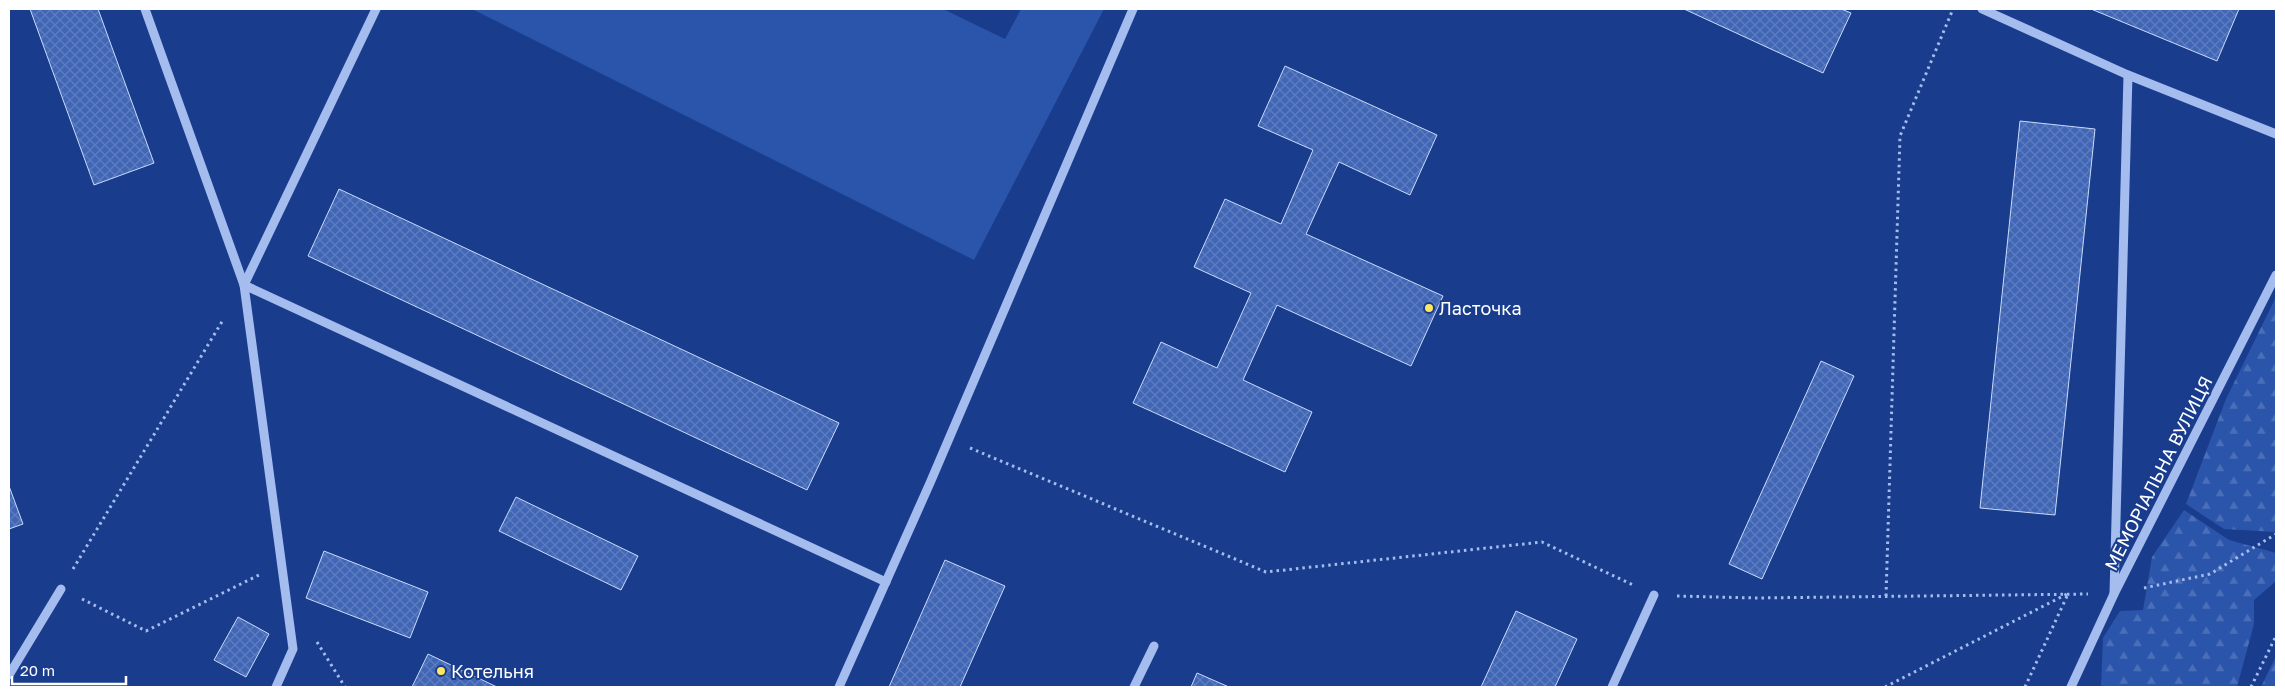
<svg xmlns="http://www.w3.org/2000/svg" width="2285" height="696" font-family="'Golos Text',sans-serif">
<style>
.forest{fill:url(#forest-firs)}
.green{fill:#2b55ab}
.building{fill:url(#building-cross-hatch);stroke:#cadafa}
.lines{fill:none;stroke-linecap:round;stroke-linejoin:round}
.path{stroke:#a4bcee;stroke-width:3;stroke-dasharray:2.5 4;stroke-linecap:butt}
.minor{stroke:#a4bcee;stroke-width:9}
.poi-dot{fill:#ffe661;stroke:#193c8d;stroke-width:2}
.labels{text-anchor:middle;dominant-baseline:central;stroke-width:4;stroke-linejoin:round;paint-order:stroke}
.poi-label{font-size:18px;fill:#fff;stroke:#193c8d;text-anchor:start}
.street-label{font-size:18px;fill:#fff;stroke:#193c8d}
</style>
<defs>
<pattern id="forest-firs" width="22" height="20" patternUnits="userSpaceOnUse" patternTransform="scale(1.25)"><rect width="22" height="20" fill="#2b55ab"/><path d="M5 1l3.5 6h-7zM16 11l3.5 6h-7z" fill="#4b6eb8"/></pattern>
<pattern id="building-cross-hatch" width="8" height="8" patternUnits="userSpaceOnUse" patternTransform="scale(1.25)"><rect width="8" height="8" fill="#4166b5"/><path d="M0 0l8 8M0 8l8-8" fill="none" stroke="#5e7dc0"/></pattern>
</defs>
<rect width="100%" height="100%" fill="#193c8d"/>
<g class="forest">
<polygon points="2276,297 2276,532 2224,529 2186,504 2226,399"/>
<polygon points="2184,510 2229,540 2276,553 2276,581 2254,600 2254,624 2237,687 2101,687 2103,638 2120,611 2143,610 2152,557"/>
<polygon points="2276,656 2276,687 2261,687"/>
</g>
<polygon class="green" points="472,9 943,9 1005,39 1021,9 1104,9 974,260"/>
<g class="building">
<polygon points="30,9 98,9 154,163 94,185"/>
<polygon points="1684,9 1841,9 1851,13 1823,73"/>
<polygon points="2091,9 2239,9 2217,61"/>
<polygon points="1285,66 1437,135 1410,195 1339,162 1306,234 1443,296 1411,366 1277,305 1243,380 1312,412 1285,472 1133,403 1161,342 1217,368 1251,293 1194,267 1225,199 1281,224 1313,150 1258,126"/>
<polygon points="2020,121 2095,129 2055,515 1980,508"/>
<polygon points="339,189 839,423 807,490 308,256"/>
<polygon points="1821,361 1854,376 1762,579 1729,564"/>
<polygon points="9,486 23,524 9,529"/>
<polygon points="516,497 638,556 621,590 499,531"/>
<polygon points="324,551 428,592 410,638 306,598"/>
<polygon points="945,560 1005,586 960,687 889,687"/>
<polygon points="1516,611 1577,639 1555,687 1481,687"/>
<polygon points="238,617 269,634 246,677 214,660"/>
<polygon points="428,654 497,687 412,687"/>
<polygon points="1197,673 1229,687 1191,687"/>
</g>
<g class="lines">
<g class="path">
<polyline points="970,448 1266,572 1542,542 1633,585"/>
<polyline points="73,569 223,320"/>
<polyline points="2144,588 2210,574 2276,534"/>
<polyline points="1677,596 1756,598 2088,594"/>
<polyline points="1886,596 1900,136 1953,9"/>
<polyline points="82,599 146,631 259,575"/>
<polyline points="317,642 345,687"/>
<polyline points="1885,687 2067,594"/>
<polyline points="2025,687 2068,594"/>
<polyline points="2251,687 2276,636"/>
</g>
<g class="minor">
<polyline points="145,9 244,285 886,582"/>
<polyline points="1982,9 2128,75 2276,134"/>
<polyline points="2114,594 2128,75"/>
<polyline points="9,675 61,589"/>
<polyline points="276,687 293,649 244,285 376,9"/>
<polyline points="839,687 930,483 1133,9"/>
<polyline points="1134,687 1154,646"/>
<polyline points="1612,687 1654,595"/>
<polyline points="2071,687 2114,594 2276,275"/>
</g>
</g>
<g class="poi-dot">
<circle cx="1429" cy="308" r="5"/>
<circle cx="441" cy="671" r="5"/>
</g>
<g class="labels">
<g class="poi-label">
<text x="1439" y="308">Ласточка</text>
<text x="451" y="671">Котельня</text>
</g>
<g class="street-label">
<text transform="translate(2158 473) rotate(-63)">МЕМОРІАЛЬНА ВУЛИЦЯ</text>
</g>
</g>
<rect width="2285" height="696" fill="none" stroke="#ffffff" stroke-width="20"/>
<path d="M12 676v8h114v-8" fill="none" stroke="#ffffff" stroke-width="2.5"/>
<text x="20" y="676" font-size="15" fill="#ffffff" stroke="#193c8d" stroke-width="4" paint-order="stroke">20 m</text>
</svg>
